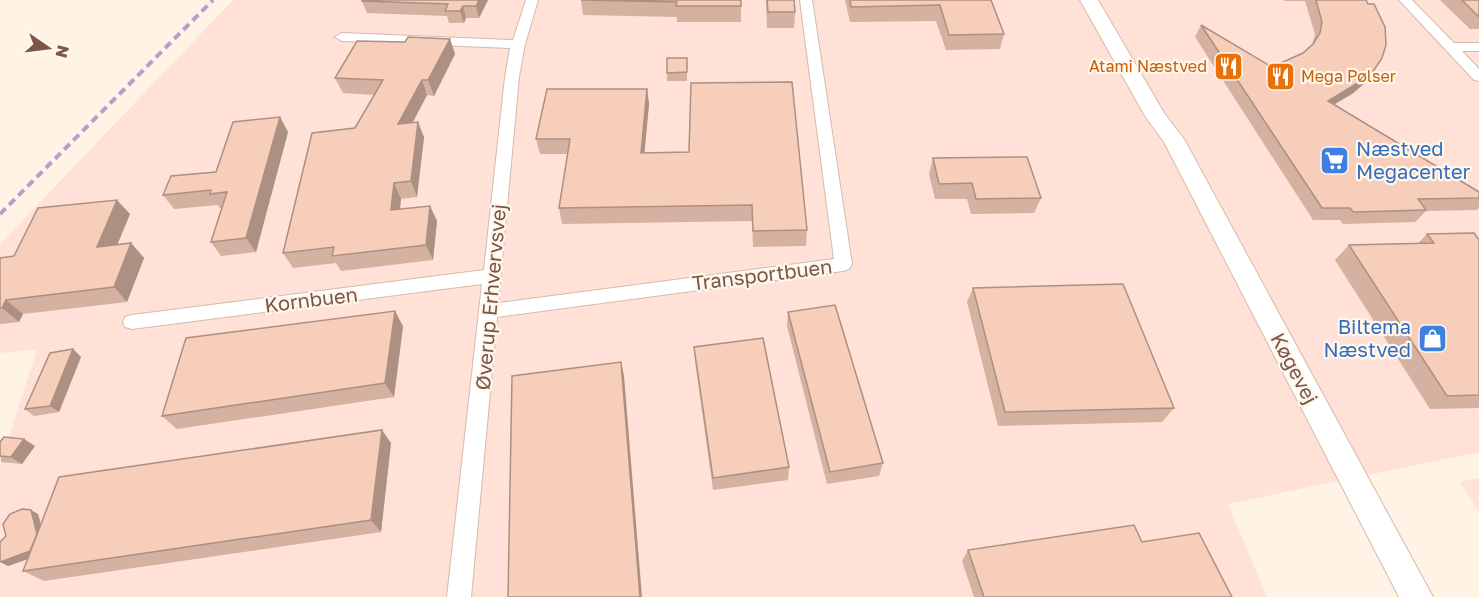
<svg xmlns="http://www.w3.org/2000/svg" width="1479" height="597" font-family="'Golos Text',sans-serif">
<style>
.commercial{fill:#ffe1d7}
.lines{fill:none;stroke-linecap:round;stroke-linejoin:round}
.street-casing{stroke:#d3bbac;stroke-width:2}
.secondary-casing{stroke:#d6bba9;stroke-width:2}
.street{fill:#fff;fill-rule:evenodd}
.secondary{fill:#fff;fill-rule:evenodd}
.rail{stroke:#b4a1c9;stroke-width:4;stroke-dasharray:8 5;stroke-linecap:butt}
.wall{fill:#d4b1a0}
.shaded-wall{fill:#ac9082}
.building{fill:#f6ceba;stroke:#ac9082;stroke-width:1.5}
.labels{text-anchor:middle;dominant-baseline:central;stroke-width:4.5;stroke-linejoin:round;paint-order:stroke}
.far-food-label{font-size:16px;fill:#c56008;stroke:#fff7ec;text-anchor:end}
.shop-label{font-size:20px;fill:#366cbe;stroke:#fff7ec;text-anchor:start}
.street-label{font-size:20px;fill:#795647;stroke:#fff7ec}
</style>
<rect width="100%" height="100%" fill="#fef3e4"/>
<g class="commercial">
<polygon points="233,0 1479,0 1479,452 1228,504 1267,597 0,597 0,465 37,349 0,353 0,244"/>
<polygon points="1479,478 1479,512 1460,482"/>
</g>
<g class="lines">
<defs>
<g id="street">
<polygon points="526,0 538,0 525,44 519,77 498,303 834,259 800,0 812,0 852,264 849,269 843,271 497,317 471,597 447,597 482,284 132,329 125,327 123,322 125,317 132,315 484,270 505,77 510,48 342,41 335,37 342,33 513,40"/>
<polygon points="1399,0 1412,0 1454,43 1479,43 1479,51 1462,51 1479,69 1479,81 1474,80"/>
</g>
<polygon id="secondary" points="1080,0 1098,0 1164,113 1184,139 1433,597 1399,597 1164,142 1145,116"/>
</defs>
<use href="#street" class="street-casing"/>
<use href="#secondary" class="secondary-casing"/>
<use href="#street" class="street"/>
<use href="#secondary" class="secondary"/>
<polyline class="rail" points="0,214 213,0"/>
</g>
<g class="wall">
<polygon points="362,0 488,0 479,18 466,18 464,23 449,23 447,16 367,13 362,1"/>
<polygon points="581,0 741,0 741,22 677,22 677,17 583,15"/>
<polygon points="766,0 794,0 795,12 794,28 767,28"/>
<polygon points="845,0 991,0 1004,34 1000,49 946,50 936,21 850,22"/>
<polygon points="1284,0 1366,0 1365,83 1352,94 1334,104 1479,192 1479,208 1477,210 1426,211 1415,222 1343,224 1340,220 1313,220 1195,37 1201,25 1272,67 1303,53 1312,45 1315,34 1305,1 1285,1"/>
<polygon points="1440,0 1479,0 1479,29 1470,29"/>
<polygon points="450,39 455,54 434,96 427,95 413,122 424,137 417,197 401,199 400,209 430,206 437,221 433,260 341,271 336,263 293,268 283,253 375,95 343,93 335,78 405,42"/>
<polygon points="687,66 687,81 667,81 667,73"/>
<polygon points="647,89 649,104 644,153 807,230 806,246 753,247 752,221 562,224 559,208 567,154 540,154 536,139"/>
<polygon points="280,117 288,132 256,252 221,256 211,242 221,208 220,208 218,205 174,209 163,195 216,172"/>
<polygon points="933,158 1041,198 1034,213 971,214 967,199 935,199 929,174"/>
<polygon points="130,214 117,245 131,243 144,258 127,302 23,314 19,322 0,324 0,258 14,256"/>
<polygon points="1427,234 1479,240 1479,408 1430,409 1335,260 1349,245 1418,243"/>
<polygon points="973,288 1174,408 1162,422 998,426 967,302"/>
<polygon points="788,312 883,463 879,476 827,484 787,326"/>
<polygon points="403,326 394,397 177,429 162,416"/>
<polygon points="694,347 789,467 788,480 713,490 695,361"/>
<polygon points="73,349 81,357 59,412 34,416 25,409"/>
<polygon points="0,442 35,446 22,464 1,462"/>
<polygon points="391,443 381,532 44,581 23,571 27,559 8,566 0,561 38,514 41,524"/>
<polygon points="968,550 1232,597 974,597 962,561"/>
</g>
<g class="shaded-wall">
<polygon points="479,0 488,0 479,18 476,6"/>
<polygon points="463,6 466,18 464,23 460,11"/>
<polygon points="450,39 455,54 434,96 428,80"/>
<polygon points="1374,70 1365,83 1352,94 1320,113 1328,101"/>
<polygon points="422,80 427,95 404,139 398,124"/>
<polygon points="647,89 649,104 643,169 641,153"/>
<polygon points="280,117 288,132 256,252 246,238"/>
<polygon points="418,122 424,137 417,197 411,181"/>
<polygon points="394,183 401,199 398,225 391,210"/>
<polygon points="117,200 130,214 110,262 97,247"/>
<polygon points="430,206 437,221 433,260 426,245"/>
<polygon points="131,243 144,258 127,302 114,287"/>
<polygon points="6,300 23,314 19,322 2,308"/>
<polygon points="395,311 403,326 394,397 385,383"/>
<polygon points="73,349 81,357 59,412 50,406"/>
<polygon points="621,362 624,376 642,597 640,597"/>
<polygon points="382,430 391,443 381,532 371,520"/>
<polygon points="24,439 35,446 22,464 11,457"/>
<polygon points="31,510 38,514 48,552 8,566 0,562"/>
</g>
<g class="building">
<polygon points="362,0 479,0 476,6 463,6 460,11 445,11 448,4 362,1"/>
<polygon points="581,0 741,0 741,6 676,6 677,2"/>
<polygon points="767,0 794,0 795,12 768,12"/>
<polygon points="850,0 991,0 1004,34 949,35 940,5 851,7"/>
<polygon points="1316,0 1366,0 1368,4 1374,4 1385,27 1386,45 1382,58 1374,70 1361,81 1328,101 1479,192 1479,198 1418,199 1426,210 1353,212 1350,208 1322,208 1201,25 1272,67 1303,53 1313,44 1320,33 1322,22"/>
<polygon points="1462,0 1479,0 1479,17"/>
<polygon points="408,37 450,39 428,80 422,80 398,124 418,122 411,181 394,183 391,210 430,206 426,245 332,256 334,247 283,253 312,133 355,128 383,80 335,78 357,41 405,42"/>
<polygon points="667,58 687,58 687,72 667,73"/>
<polygon points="792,82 807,230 753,231 752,205 559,208 570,139 536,139 547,89 647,89 641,153 689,152 691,83"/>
<polygon points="280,117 246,238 211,242 227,192 210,194 211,190 163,195 171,176 216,172 233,122"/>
<polygon points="1027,157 1041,198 976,199 972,183 939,184 933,158"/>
<polygon points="117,200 97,247 131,243 114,287 6,300 2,308 0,308 0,258 14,256 38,208"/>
<polygon points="1474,233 1479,240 1479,395 1447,396 1349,245 1434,243 1427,234"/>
<polygon points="1123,284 1174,408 1005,412 973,288"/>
<polygon points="835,305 883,463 830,472 788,312"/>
<polygon points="395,311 385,383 162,416 186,338"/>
<polygon points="763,338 789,467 713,478 694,347"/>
<polygon points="73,349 50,406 25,409 50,353"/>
<polygon points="621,362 640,597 508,597 512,376"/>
<polygon points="382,430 371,520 23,571 59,477"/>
<polygon points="4,437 24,439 11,457 0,456 0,442"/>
<polygon points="22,509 31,510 37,534 30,551 0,562 0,542 6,536 3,524 10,514"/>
<polygon points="1134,525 1142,542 1199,533 1232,597 984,597 968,550"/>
</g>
<defs>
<symbol id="restaurant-square" viewBox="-11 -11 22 22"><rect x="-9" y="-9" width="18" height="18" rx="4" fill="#e8710a" stroke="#fff7ec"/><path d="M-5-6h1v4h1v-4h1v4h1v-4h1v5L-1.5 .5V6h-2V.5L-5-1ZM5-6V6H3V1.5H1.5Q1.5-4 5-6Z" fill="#fff"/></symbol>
<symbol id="supermarket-square" viewBox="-11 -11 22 22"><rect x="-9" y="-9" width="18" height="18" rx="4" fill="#3f7fe0" stroke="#fff7ec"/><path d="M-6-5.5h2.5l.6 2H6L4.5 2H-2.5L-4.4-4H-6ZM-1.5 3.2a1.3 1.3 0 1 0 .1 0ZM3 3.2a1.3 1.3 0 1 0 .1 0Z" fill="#fff"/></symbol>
<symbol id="shop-square" viewBox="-11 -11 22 22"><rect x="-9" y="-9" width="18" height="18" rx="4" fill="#3f7fe0" stroke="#fff7ec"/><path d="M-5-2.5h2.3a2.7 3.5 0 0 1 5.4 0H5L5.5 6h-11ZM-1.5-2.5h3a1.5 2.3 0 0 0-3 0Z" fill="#fff"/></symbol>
</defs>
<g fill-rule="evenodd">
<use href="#restaurant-square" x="1212" y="50" width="33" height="33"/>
<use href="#restaurant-square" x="1264" y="60" width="33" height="33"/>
<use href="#supermarket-square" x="1318" y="144" width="33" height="33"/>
<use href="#shop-square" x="1416" y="322" width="33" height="33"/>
</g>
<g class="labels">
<g class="far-food-label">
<text x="1207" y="66">Atami Næstved</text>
<text x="1301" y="76" text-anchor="start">Mega Pølser</text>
</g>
<g class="shop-label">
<text x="1356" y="148">Næstved<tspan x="1356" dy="23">Megacenter</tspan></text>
<text x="1411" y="326" text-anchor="end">Biltema<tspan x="1411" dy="23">Næstved</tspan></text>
</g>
<g class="street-label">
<text transform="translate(762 274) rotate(-7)">Transportbuen</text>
<text transform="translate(490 297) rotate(-85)">Øverup Erhvervsvej</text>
<text transform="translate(311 299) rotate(-7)">Kornbuen</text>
<text transform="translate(1295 368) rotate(62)">Køgevej</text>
</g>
</g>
<g transform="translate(48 48) rotate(104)" stroke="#fff7ec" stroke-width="4.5" paint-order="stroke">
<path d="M0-4.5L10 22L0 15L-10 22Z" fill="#795647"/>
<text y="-9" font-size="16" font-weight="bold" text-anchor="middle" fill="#795647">N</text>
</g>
</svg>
